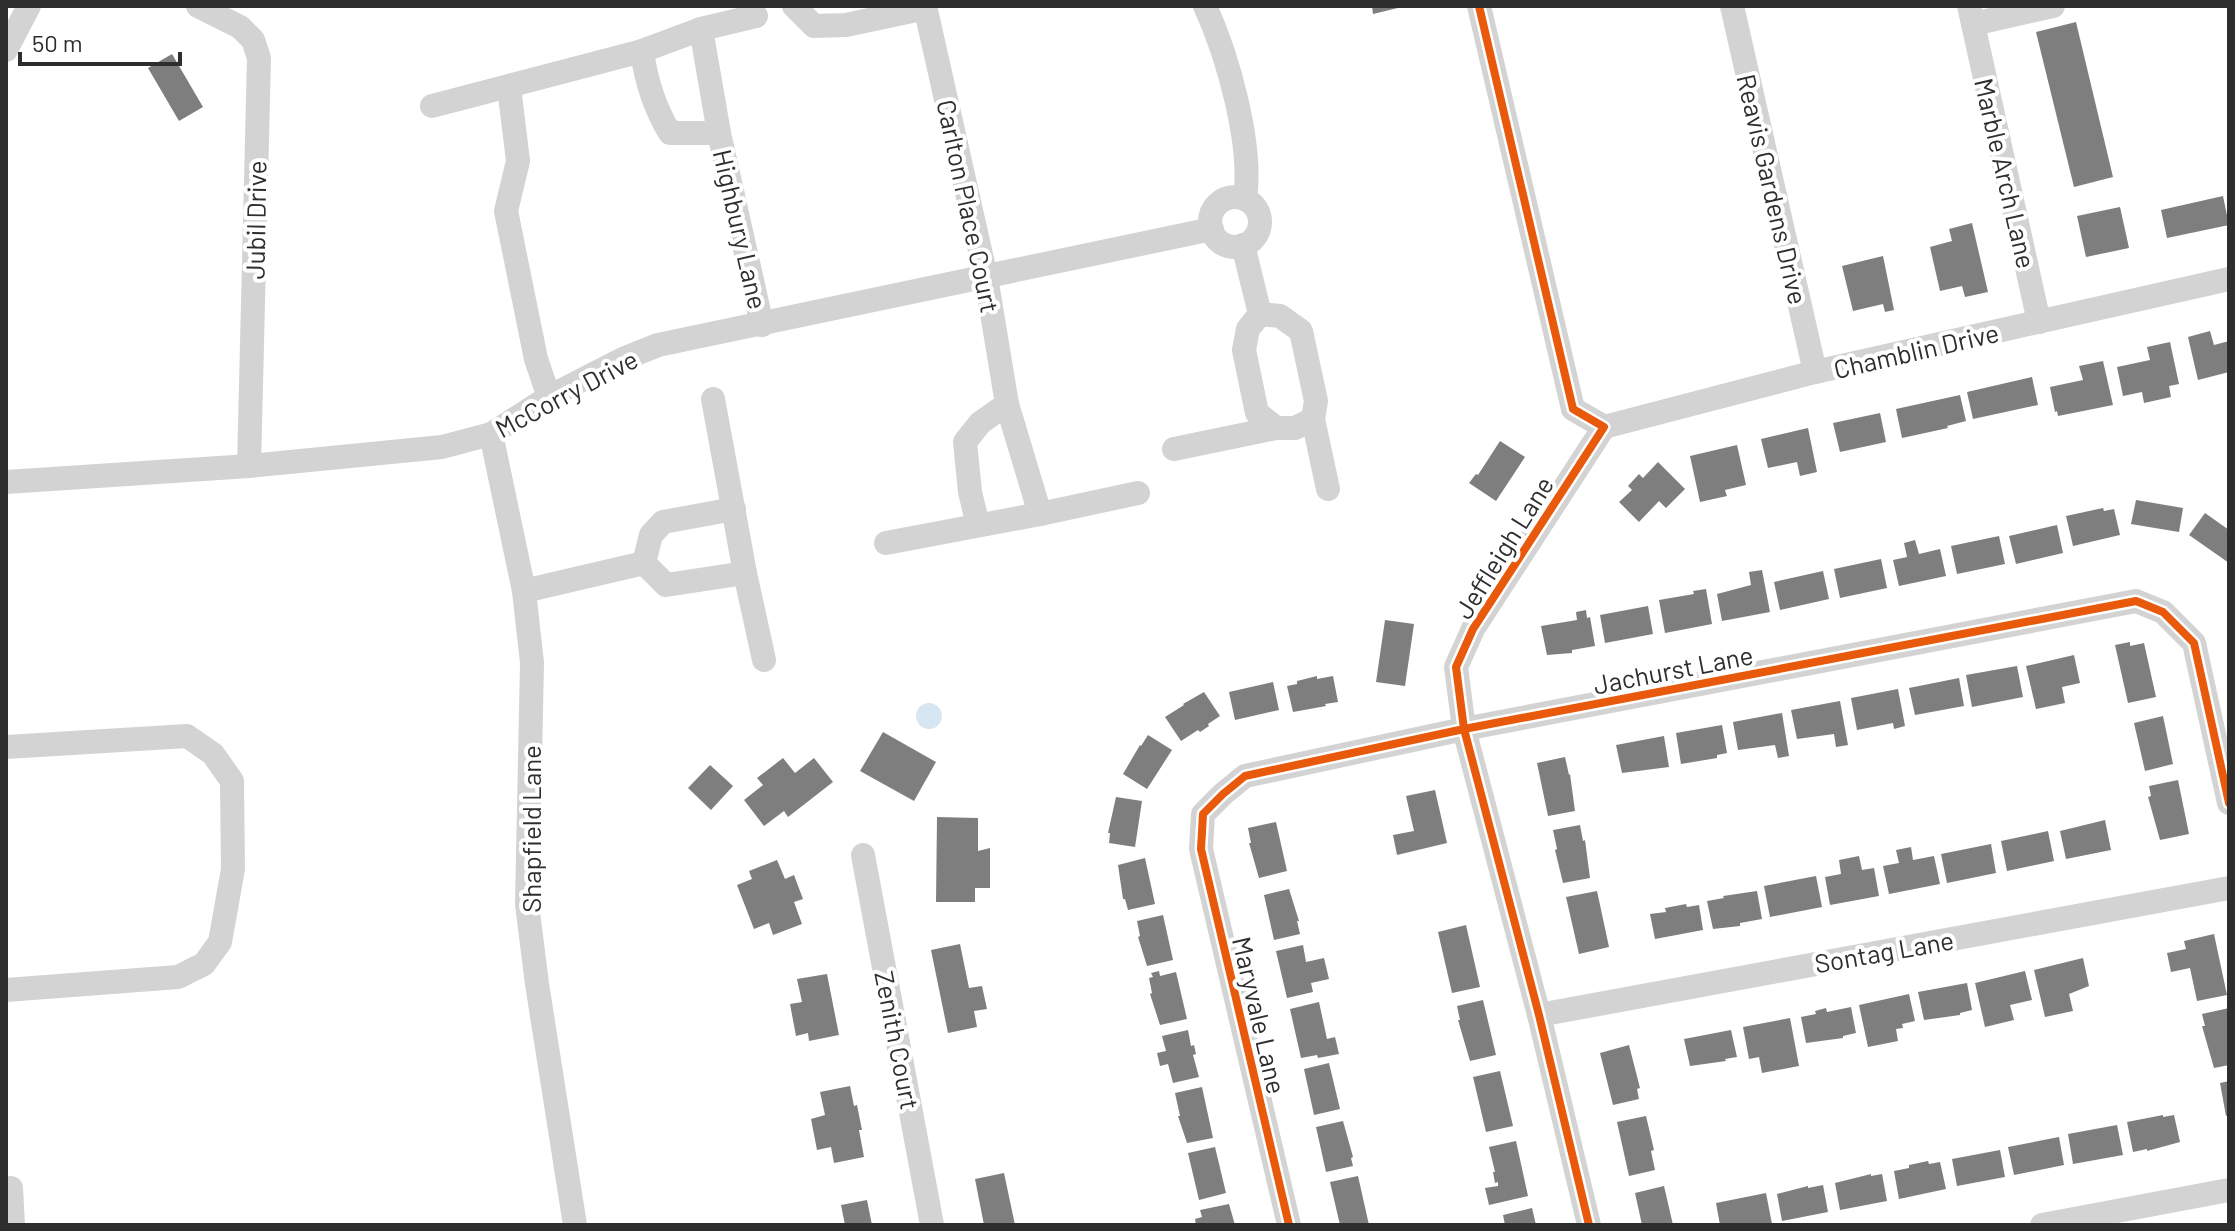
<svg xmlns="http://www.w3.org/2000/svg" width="2235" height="1231" font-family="Barlow,sans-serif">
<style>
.water{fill:#d8e6f2}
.building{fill:#7e7e7e}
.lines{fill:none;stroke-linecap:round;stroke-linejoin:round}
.minor{stroke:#d3d3d3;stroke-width:24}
.cycleway-casing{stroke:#fff;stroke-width:13}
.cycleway{stroke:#e8590c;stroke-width:8}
.labels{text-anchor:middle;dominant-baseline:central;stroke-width:8;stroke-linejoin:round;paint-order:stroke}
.street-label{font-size:26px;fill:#2e2e2e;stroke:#fff}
</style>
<rect width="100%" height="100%" fill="#fff"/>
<circle class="water" cx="929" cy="716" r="13"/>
<g class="building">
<polygon points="1372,6 1401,6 1402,7 1373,14"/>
<polygon points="2076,22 2113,177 2074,187 2036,32"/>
<polygon points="172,54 203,107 179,121 148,68"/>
<polygon points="2223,196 2229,225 2167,238 2161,210"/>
<polygon points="2120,207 2129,248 2086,257 2077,216"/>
<polygon points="1972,223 1988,292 1965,297 1962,286 1940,291 1930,247 1952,241 1949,229"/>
<polygon points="1883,256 1894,310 1885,312 1883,304 1853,311 1842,266"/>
<polygon points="2210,331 2214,345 2229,341 2229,372 2198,380 2188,337"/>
<polygon points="2170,342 2179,384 2169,386 2171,397 2144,403 2142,392 2123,396 2117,367 2150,360 2147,347"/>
<polygon points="2103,361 2113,405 2058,416 2057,411 2055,412 2050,387 2083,380 2079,366"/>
<polygon points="2032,377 2038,405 1973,419 1967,392"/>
<polygon points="1960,395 1966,421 1947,426 1948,428 1902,438 1896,409"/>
<polygon points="1880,413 1886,442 1840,452 1833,423"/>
<polygon points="1808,428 1817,472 1800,476 1797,462 1768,468 1761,439"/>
<polygon points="1500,441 1525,457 1496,501 1469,483 1476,474 1478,475"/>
<polygon points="1737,445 1746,485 1725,490 1727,496 1700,502 1690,456"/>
<polygon points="1658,462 1685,489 1666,508 1659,501 1639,522 1619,502 1632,490 1628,486 1639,474 1643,478"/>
<polygon points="2136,500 2183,508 2179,532 2131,524"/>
<polygon points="2103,508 2104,511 2114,509 2120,535 2073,546 2066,516"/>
<polygon points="2205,513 2229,530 2229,563 2189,535"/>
<polygon points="2057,525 2063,553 2016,564 2009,536"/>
<polygon points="1999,536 2005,564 1957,574 1951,546"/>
<polygon points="1915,540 1919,554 1940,549 1946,576 1899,586 1893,560 1907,557 1904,543"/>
<polygon points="1881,559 1887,588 1840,598 1834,569"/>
<polygon points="1762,570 1770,612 1722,621 1717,594 1751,585 1749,572"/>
<polygon points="1823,571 1829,599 1780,610 1774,582"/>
<polygon points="1706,589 1712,624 1665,633 1659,600 1694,594 1693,591"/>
<polygon points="1648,606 1653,634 1605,643 1600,615"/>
<polygon points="1586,610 1587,618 1590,617 1595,646 1572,650 1572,653 1547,655 1541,626 1577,620 1576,612"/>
<polygon points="1385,620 1414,624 1405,686 1376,682"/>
<polygon points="2130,642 2130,646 2144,643 2156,697 2128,703 2115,645"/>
<polygon points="2074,655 2080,683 2062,687 2065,703 2036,709 2026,666"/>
<polygon points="2017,666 2023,697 1972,707 1966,675"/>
<polygon points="1317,676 1317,679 1333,676 1338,702 1325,704 1326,706 1293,712 1287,686 1297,684 1297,681"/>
<polygon points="1959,678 1964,706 1915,715 1909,688"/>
<polygon points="1273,682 1279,710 1235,720 1229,692"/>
<polygon points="1898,689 1905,726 1894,729 1893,723 1857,730 1851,698"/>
<polygon points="1204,692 1220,716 1208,724 1209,726 1200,732 1198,730 1181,741 1165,717 1184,705 1183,704"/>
<polygon points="1840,701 1848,745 1836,747 1834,734 1797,739 1791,710"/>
<polygon points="1782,713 1789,756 1778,758 1775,745 1738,750 1733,722"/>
<polygon points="2163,716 2173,764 2145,771 2134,723"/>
<polygon points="1722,725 1727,753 1717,755 1717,758 1681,764 1676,733"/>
<polygon points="883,732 936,762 914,801 860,771"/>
<polygon points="1148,735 1172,750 1147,789 1123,774 1140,745 1141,746"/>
<polygon points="1664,736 1669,767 1622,773 1616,745"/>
<polygon points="1565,757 1569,775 1570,774 1575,811 1548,816 1537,763"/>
<polygon points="783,758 795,773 814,758 833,782 788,817 784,811 764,826 744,800 763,785 757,778"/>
<polygon points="710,765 733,786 711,810 688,788"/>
<polygon points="2178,780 2189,834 2160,840 2148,797 2151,796 2149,786"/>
<polygon points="1435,790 1447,843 1397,855 1393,835 1414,831 1406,796"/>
<polygon points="1116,797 1142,801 1135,847 1109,843 1110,833 1108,833"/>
<polygon points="937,817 978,818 978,851 990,848 990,888 975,888 975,902 936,902"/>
<polygon points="2105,820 2111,850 2066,859 2060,831"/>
<polygon points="1276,822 1287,871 1259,878 1249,843 1251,843 1248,828"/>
<polygon points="1580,825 1583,841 1585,840 1590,878 1563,883 1555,850 1557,849 1553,830"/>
<polygon points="2048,831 2054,861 2007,871 2001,841"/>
<polygon points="1991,844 1996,873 1947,883 1941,854"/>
<polygon points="1911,847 1913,860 1934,856 1940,884 1889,894 1883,866 1899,863 1896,850"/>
<polygon points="1859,856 1862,870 1874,868 1879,896 1830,905 1825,877 1841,874 1839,860"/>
<polygon points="1145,858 1155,904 1128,910 1125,899 1123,899 1118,865"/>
<polygon points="777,860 785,879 794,875 803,899 794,902 802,924 773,935 769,923 754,929 737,885 752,879 749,871"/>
<polygon points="1816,876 1822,907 1770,917 1764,886"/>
<polygon points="1289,889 1299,921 1297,921 1300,934 1274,940 1264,895"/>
<polygon points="1597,891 1609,947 1579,954 1566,897"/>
<polygon points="1757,891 1762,919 1740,923 1740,926 1713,929 1707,901 1724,898 1723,896"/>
<polygon points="1686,904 1687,907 1699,905 1703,930 1655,939 1650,914 1666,912 1665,908"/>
<polygon points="1163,915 1173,960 1147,966 1138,937 1140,936 1137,921"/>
<polygon points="1466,925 1480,987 1452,993 1438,932"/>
<polygon points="2214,934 2227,995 2197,1001 2190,968 2171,972 2167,953 2186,949 2184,941"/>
<polygon points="960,944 969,988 982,986 987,1009 974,1011 977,1027 948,1033 931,950"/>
<polygon points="1303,945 1306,962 1324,958 1329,979 1311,983 1313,992 1287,998 1276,951"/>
<polygon points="2083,958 2089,986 2069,994 2073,1011 2045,1017 2034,970"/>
<polygon points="1159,971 1160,976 1176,972 1187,1019 1160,1025 1150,994 1152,993 1149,978 1153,977 1151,973"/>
<polygon points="2025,971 2032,1000 2010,1005 2014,1020 1985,1027 1975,983"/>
<polygon points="827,974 839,1035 809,1041 808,1033 796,1036 790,1004 802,1002 797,979"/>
<polygon points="1967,983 1972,1010 1960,1013 1960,1015 1924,1020 1918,992"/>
<polygon points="1909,994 1915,1021 1902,1024 1903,1028 1896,1029 1898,1041 1868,1047 1859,1005"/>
<polygon points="1483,1000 1496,1055 1470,1061 1458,1020 1460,1020 1457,1006"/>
<polygon points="1319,1002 1327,1039 1335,1037 1339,1054 1318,1058 1317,1055 1301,1058 1290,1009"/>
<polygon points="1851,1007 1856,1033 1843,1036 1843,1038 1806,1043 1801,1017 1816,1014 1815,1011 1826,1008 1827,1012"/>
<polygon points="2229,1008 2229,1065 2214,1068 2202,1026 2205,1026 2202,1014"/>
<polygon points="1790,1018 1799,1066 1762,1073 1759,1057 1749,1059 1743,1027"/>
<polygon points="1188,1030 1191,1046 1194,1045 1196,1054 1193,1055 1199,1077 1173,1083 1168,1064 1160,1066 1157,1053 1166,1051 1162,1036"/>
<polygon points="1731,1030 1737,1057 1725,1059 1726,1061 1690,1066 1684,1039"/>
<polygon points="1629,1045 1640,1088 1637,1089 1639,1099 1613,1105 1600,1053"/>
<polygon points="1329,1063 1340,1109 1314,1115 1304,1069"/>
<polygon points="1500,1071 1513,1126 1486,1132 1473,1077"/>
<polygon points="2229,1081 2229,1115 2226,1116 2220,1083"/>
<polygon points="850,1086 854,1106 857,1105 862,1130 859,1130 864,1157 834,1163 831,1147 817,1150 811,1119 825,1115 820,1092"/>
<polygon points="1202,1087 1213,1138 1187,1143 1178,1116 1180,1116 1175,1093"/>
<polygon points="2163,1115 2163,1117 2174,1115 2180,1142 2147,1151 2147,1149 2133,1152 2127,1122"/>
<polygon points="1646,1116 1654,1150 1651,1151 1655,1170 1629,1176 1617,1122"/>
<polygon points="1343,1121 1353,1157 1351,1158 1353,1166 1326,1172 1316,1127"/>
<polygon points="2117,1125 2123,1155 2073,1164 2068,1134"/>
<polygon points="2059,1137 2064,1165 2014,1175 2008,1147"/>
<polygon points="1516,1141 1528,1196 1489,1205 1485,1188 1498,1186 1498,1182 1495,1183 1493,1172 1495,1172 1489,1147"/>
<polygon points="1215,1147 1226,1193 1199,1200 1188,1153"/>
<polygon points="2000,1150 2005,1177 1957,1186 1952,1159"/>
<polygon points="1928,1161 1929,1164 1940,1162 1946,1189 1899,1199 1894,1171 1909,1168 1909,1165"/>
<polygon points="1004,1173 1015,1225 984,1225 975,1179"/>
<polygon points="1871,1174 1871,1176 1882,1174 1887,1201 1840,1210 1835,1183"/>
<polygon points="1358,1176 1369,1225 1340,1225 1330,1182"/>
<polygon points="1823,1185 1828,1212 1782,1221 1777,1194 1808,1186 1808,1188"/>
<polygon points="1664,1186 1673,1225 1642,1225 1635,1193"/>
<polygon points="1766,1193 1772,1224 1720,1225 1716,1203"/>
<polygon points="867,1200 872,1225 845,1225 841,1205"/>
<polygon points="1229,1204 1235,1225 1196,1225 1195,1219 1202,1217 1200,1210"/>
<polygon points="1532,1208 1536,1225 1505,1225 1503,1215"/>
</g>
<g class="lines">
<g class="minor">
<polyline points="198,6 240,27 253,40 259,58 249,466"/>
<polyline points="794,6 814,26 846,25 926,8"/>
<polyline points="925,6 986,277 1007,404 1040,514"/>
<path d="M 1205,6 C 1228,56 1253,145 1245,199"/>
<polyline points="1479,6 1573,409 1604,427 1473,629 1456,667 1464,729 1539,1015 1589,1225"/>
<polyline points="1732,6 1815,372"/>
<polyline points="1969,6 2039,322"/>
<polyline points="1973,24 2053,6"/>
<polyline points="701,29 719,133 762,325"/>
<polyline points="6,50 29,6"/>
<path d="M 642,51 C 646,81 654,107 670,133 L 719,133"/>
<polyline points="509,87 518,161 506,211 536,359 549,397"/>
<polyline points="432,106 642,51 701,29 756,16"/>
<circle cx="1235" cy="222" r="25"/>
<polyline points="1243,245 1260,314 1280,316 1301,331 1316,401 1313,419 1295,428 1276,428 1257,413 1244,350 1248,329 1260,314"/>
<polyline points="713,399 745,573 764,660"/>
<polyline points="1313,419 1328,489"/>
<polyline points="1604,427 1815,372 2229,279"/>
<polyline points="491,434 524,591 532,663 527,904 537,984 575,1225"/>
<polyline points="1174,449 1276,428"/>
<polyline points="6,482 249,466 442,447 491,434 549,397 623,359 658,345 1212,229"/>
<polyline points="978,525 970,492 965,442 980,423 1007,404"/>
<polyline points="886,543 1040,514 1138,493"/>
<polyline points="644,563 651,535 663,522 734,509"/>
<polyline points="644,563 666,585 745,573"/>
<polyline points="524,591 644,563"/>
<polyline points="6,747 187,736 213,754 232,781 233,869 220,942 204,964 178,977 6,990"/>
<polyline points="863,855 932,1225"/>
<polyline points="1539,1015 2229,888"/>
<polyline points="11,1188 13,1225"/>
<polyline points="1289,1225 1201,849 1203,814 1223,794 1245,776 1464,729 2136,601 2163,612 2194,643 2229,803"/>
<polyline points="2042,1225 2229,1190"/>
</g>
<defs>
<g id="cycleway">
<polyline points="1479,6 1573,409 1604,427 1473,629 1456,667 1464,729 1539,1015 1589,1225"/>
<polyline points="1289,1225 1201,849 1203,814 1223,794 1245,776 1464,729 2136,601 2163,612 2194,643 2229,803"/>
</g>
</defs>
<use href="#cycleway" class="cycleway-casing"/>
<use href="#cycleway" class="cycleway"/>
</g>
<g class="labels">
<g class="street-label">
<text transform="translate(2006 173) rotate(77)">Marble Arch Lane</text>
<text transform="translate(1773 189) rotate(77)">Reavis Gardens Drive</text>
<text transform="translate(969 206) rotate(78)">Carlton Place Court</text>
<text transform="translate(255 220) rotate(-89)">Jubil Drive</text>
<text transform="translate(741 229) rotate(77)">Highbury Lane</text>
<text transform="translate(1916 350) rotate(-13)">Chamblin Drive</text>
<text transform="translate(566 393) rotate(-28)">McCorry Drive</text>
<text transform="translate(1503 547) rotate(-58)">Jeffleigh Lane</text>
<text transform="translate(1673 669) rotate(-11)">Jachurst Lane</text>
<text transform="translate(530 829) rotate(-90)">Shapfield Lane</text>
<text transform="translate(1884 951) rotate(-10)">Sontag Lane</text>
<text transform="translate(1260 1015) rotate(77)">Maryvale Lane</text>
<text transform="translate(898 1040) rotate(79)">Zenith Court</text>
</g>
</g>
<rect width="2235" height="1231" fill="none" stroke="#2e2e2e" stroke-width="16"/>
<path d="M20 52v12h160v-12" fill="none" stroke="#2e2e2e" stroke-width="4"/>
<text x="32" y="52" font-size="24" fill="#2e2e2e" stroke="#ffffff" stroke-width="6" paint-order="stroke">50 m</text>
</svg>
